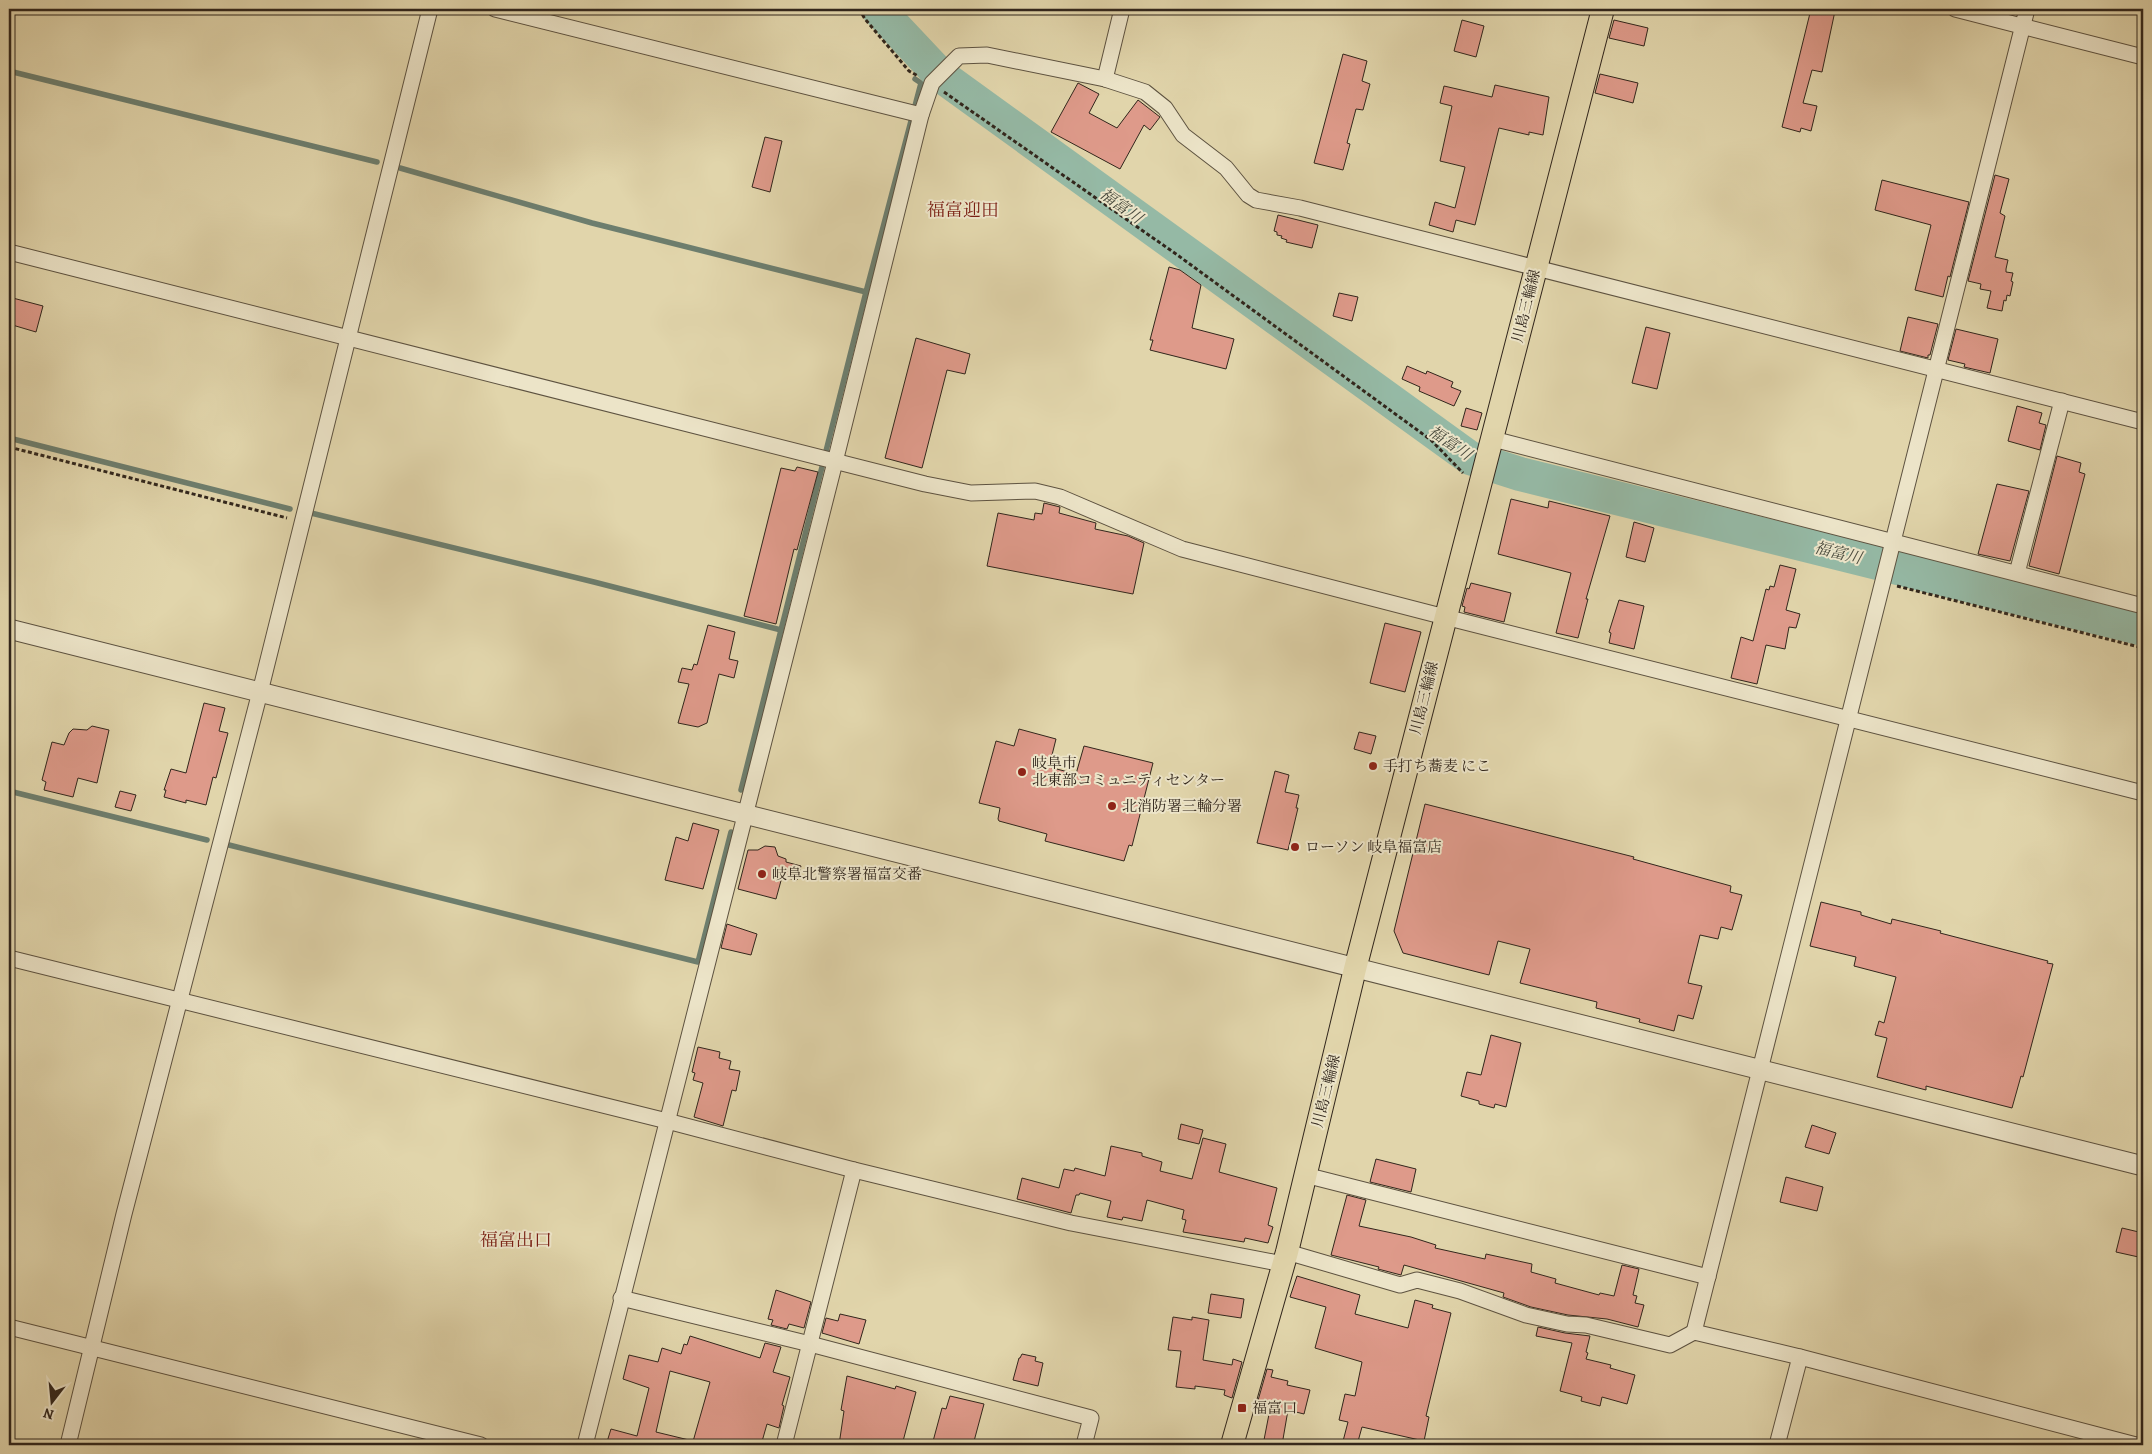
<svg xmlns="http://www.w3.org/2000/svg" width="2152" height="1454" font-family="Alegreya,'Noto Serif JP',serif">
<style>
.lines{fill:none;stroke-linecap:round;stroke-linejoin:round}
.stream{stroke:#6d7e6e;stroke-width:5.5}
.river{stroke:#95b9a5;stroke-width:34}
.building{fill:#de9a8a;stroke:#31261c}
.minor-casing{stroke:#5d5240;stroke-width:17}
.tertiary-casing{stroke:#5d5240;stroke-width:21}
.primary-casing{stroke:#31261c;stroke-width:24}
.path{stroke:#31261c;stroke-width:3;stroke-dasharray:4 2.5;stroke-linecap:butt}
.minor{stroke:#ece4c8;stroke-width:15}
.tertiary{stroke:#ece4c8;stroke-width:19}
.primary{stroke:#e1d5ab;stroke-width:22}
.poi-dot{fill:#8f2418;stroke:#ece4c8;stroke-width:2}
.labels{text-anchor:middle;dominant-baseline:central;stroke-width:4;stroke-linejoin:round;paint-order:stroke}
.street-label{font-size:15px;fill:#31261c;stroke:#ece4c8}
.poi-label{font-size:15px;fill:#31261c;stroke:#ece4c8;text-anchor:start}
.water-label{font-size:16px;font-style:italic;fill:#4a4b3e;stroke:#ece4c8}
.quarter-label{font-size:18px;fill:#7a1f14;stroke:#ece4c8}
</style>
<rect width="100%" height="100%" fill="#e1d5ab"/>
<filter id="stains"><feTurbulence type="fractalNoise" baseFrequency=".004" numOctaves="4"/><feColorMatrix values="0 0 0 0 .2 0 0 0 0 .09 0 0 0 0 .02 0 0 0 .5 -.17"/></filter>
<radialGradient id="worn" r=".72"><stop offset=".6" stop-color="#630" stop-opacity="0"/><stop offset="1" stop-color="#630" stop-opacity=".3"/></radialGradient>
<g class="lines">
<g class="stream">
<polyline points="923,68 928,63"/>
<polyline points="9,71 377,162"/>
<polyline points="400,168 592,223 866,292 921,83 915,79"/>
<polyline points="9,438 290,509"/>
<polyline points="311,513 594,582 781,630 866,292"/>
<polyline points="741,790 781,630"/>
<polyline points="9,791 207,840"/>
<polyline points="229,845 698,962 731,832"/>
</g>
<polyline class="river" points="878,9 940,75 1470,458 1520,474 2143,629"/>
</g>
<g class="building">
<polygon points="1811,9 1833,9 1832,11 1835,11 1822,72 1812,70 1803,103 1817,106 1811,131 1801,128 1800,132 1782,127"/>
<polygon points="1462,20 1484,26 1476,57 1454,51"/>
<polygon points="1614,20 1648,28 1644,46 1609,38"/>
<polygon points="1343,54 1367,61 1362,81 1370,84 1363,110 1356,109 1347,143 1350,144 1343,170 1314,163"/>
<polygon points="1600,74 1638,83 1633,103 1595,93"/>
<polygon points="1078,83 1099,94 1089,113 1117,128 1138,100 1160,117 1150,130 1144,125 1120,169 1051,132"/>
<polygon points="1495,85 1549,97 1543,135 1529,132 1529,135 1499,128 1475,225 1456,220 1453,232 1429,225 1435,202 1455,208 1465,167 1440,161 1452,106 1440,103 1444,86 1492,97"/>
<polygon points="765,137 782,141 770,192 752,187"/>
<polygon points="1995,175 2009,179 2000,213 2005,216 1995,257 2008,260 2006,269 2006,272 2013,273 2011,281 2013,282 2010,296 2007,295 2006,301 2004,300 2002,311 1987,308 1991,291 1980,289 1981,284 1968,281"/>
<polygon points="1882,180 1969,202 1950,277 1948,276 1943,297 1915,290 1931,225 1875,210"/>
<polygon points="1278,215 1318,225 1312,248 1286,242 1287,240 1281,238 1282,236 1277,235 1277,232 1274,231"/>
<polygon points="1169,267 1180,270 1201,285 1192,328 1234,339 1226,369 1150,350 1153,340 1150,340"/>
<polygon points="1339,293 1358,297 1352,321 1333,316"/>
<polygon points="9,297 43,306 36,332 9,324"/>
<polygon points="1908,317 1938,324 1930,355 1928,355 1928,358 1900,351"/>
<polygon points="1646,327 1670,333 1657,389 1632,383"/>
<polygon points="1956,329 1998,339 1990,373 1964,367 1965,364 1948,360"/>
<polygon points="916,338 970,354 965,374 947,370 922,468 885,458"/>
<polygon points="1407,366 1426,374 1427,371 1453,382 1451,387 1461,391 1454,406 1419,391 1420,387 1402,379"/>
<polygon points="2017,406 2042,413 2039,423 2046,425 2040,450 2008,441"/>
<polygon points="1466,408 1482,413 1477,430 1461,426"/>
<polygon points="2057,456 2081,463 2079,472 2085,474 2059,574 2029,566"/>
<polygon points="797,467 818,472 797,550 794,549 776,624 744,616 781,468 795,471"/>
<polygon points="1997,484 2029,491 2010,561 1978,554"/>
<polygon points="1511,499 1548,508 1549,501 1610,516 1586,599 1588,599 1578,638 1556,633 1571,573 1498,554"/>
<polygon points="1044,503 1060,507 1059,513 1096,523 1095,529 1128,536 1144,543 1133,594 987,566 998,513 1034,520 1035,513 1042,514"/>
<polygon points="1634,522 1654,528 1645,562 1626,557"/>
<polygon points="1780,565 1796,569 1786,610 1800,614 1796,628 1789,627 1785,649 1766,645 1757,684 1731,678 1741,637 1753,641 1766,589 1769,590 1770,586 1774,587"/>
<polygon points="1471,583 1511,593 1504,622 1464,612 1465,607 1462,606 1467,588 1469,589"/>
<polygon points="1619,600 1644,606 1634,649 1609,643 1611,633 1609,632"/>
<polygon points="1385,623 1421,632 1405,692 1370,683"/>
<polygon points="708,625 735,632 729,659 738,661 734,678 719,674 707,723 698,727 678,723 689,684 678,682 682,668 692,670 694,664 697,665"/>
<polygon points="204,703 225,708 219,731 228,733 216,778 213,777 206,805 186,800 186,803 164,797 166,790 164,790 171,769 186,773"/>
<polygon points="92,726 109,730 97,783 78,778 73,797 44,790 46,782 42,780 52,742 64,745 69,733 73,729 87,730"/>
<polygon points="1019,729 1056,739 1049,767 1076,774 1084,746 1153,763 1132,846 1129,845 1124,861 1045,841 1047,834 999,821 998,819 1000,808 979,803 996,741 1014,746"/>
<polygon points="1359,732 1376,736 1371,754 1354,749"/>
<polygon points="1275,771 1289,775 1285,792 1299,795 1296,808 1298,808 1288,850 1257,843"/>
<polygon points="120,791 136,795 131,811 115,807"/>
<polygon points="1425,804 1634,857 1633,859 1731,886 1730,892 1742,895 1732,930 1721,927 1718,939 1700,935 1688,983 1702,986 1693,1019 1678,1015 1674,1031 1639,1022 1640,1019 1596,1008 1597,1002 1520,983 1530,949 1498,941 1489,975 1403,953 1394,931"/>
<polygon points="693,823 719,830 703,889 665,880 676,837 688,841"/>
<polygon points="765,846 775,847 778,856 786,859 786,862 801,866 797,880 782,877 776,899 738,889 748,850 758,850"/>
<polygon points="1821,902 1861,912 1861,915 1891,924 1892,919 1941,931 1940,933 2048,961 2047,963 2053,964 2023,1077 2021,1076 2012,1108 1926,1086 1926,1090 1877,1077 1887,1038 1875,1035 1879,1021 1884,1023 1896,977 1854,966 1856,957 1810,946"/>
<polygon points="727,924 757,934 751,955 721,948"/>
<polygon points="1491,1035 1521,1043 1506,1107 1495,1104 1494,1108 1479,1104 1479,1101 1461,1096 1467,1072 1481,1075"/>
<polygon points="698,1047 720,1052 719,1058 731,1061 729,1069 740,1071 736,1091 732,1090 723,1126 694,1117 703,1083 693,1080 695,1073 692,1072"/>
<polygon points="1181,1124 1203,1130 1199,1144 1178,1139"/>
<polygon points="1812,1125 1836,1133 1829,1154 1805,1147"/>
<polygon points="1203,1138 1226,1144 1219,1172 1277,1188 1268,1225 1273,1227 1268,1243 1245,1238 1244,1242 1183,1232 1186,1220 1182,1219 1184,1210 1147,1200 1142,1221 1123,1217 1122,1220 1107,1217 1111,1201 1080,1193 1079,1195 1076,1195 1071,1213 1017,1199 1022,1178 1059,1188 1064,1169 1074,1171 1075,1168 1105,1176 1111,1146 1142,1153 1142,1156 1162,1162 1160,1171 1192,1179"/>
<polygon points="1376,1159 1416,1169 1411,1192 1370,1182"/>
<polygon points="1786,1177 1823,1187 1817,1211 1780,1202"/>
<polygon points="1347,1195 1366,1200 1359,1226 1411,1237 1436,1245 1435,1248 1485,1259 1486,1254 1532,1264 1531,1272 1556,1279 1555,1283 1599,1295 1600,1293 1614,1296 1622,1265 1639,1269 1633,1295 1637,1296 1635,1303 1644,1305 1638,1327 1607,1319 1568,1315 1531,1307 1503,1297 1504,1293 1404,1265 1401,1275 1378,1269 1379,1267 1331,1255"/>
<polygon points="2122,1228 2143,1233 2143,1258 2116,1252"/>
<polygon points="1297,1276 1360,1295 1355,1314 1408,1328 1415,1300 1433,1305 1432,1308 1451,1313 1426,1416 1429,1417 1424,1441 1362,1427 1357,1445 1342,1445 1348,1422 1339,1420 1345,1394 1355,1396 1362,1362 1315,1348 1326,1307 1290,1297"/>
<polygon points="776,1290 811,1302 804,1328 789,1324 787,1329 771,1325 773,1320 768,1319"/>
<polygon points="1211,1294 1244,1299 1241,1318 1208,1313"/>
<polygon points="840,1314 866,1320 859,1344 822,1333 826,1318 838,1321"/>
<polygon points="1173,1317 1192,1320 1192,1317 1209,1320 1203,1360 1232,1365 1233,1359 1242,1362 1232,1398 1224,1395 1225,1390 1195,1386 1195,1389 1176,1387 1181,1351 1168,1350"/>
<polygon points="1538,1327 1565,1333 1590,1336 1586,1352 1588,1353 1586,1359 1611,1365 1610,1368 1635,1375 1627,1404 1602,1397 1600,1406 1581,1401 1582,1397 1560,1391 1572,1343 1536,1336"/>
<polygon points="690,1336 760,1358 765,1343 781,1347 773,1372 790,1377 782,1405 784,1406 779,1428 767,1424 761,1445 726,1445 710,1440 709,1445 692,1445 710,1382 670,1371 656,1432 689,1440 688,1445 606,1445 611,1429 637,1436 649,1388 623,1379 629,1355 658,1362 662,1348 681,1354 684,1344 687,1345"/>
<polygon points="1022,1354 1036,1357 1035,1361 1043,1363 1038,1386 1013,1380 1019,1358 1020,1358"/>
<polygon points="1267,1369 1273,1370 1271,1377 1288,1381 1287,1385 1310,1390 1304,1414 1288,1410 1282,1445 1263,1445 1270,1409 1257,1404"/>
<polygon points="847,1376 895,1389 896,1386 916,1392 902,1445 839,1445 844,1411 841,1410"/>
<polygon points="950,1396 984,1404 973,1445 932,1445 942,1408 946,1409"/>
</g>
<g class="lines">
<defs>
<g id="minor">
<polyline points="495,9 921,115"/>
<polyline points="1955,9 2143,57"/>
<polyline points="1105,79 1122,9"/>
<polyline points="9,252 925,484 971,493 1035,491 1060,497 1182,549 1445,617 2143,793"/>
<polyline points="1493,439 2143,606"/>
<polyline points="2017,573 2062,401"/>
<polyline points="9,958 667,1121 854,1170 1071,1223 1283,1264"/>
<polyline points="1305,1175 1708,1277"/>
<polyline points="1287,1252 1400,1285 1417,1280 1460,1291 1526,1315 1567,1324 1586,1325 1670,1345 1694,1332 1800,1357 2136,1445"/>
<polyline points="621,1298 810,1344 1091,1418 1084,1445"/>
<polyline points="9,1327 481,1445"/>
<polyline points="1694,1332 2027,9"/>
<polyline points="68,1445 124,1214 260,692 430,9"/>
<polyline points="585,1445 835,462 921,115 932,83 959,56 987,55 1105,79 1145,92 1165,108 1183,135 1226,168 1248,195 1256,200 1300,208 2143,422"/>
<polyline points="784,1445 854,1170"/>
<polyline points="1777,1445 1800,1357"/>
</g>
<polyline id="tertiary" points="9,629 2143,1166"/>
<polyline id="primary" points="1232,1445 1287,1252 1355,969 1603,9"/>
</defs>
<use href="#minor" class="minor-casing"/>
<use href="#tertiary" class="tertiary-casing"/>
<use href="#primary" class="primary-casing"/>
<g class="path">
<polyline points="859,9 865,19 909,71 918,76"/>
<polyline points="944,92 1176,254 1431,440 1463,473"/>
<polyline points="9,447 287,518"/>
<polyline points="1897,586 2143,648"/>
</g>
<use href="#minor" class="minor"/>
<use href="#tertiary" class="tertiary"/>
<use href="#primary" class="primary"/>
</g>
<g class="poi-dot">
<circle cx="1373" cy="766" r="5"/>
<circle cx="1022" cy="772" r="5"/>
<circle cx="1112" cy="806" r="5"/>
<circle cx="1295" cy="847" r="5"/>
<circle cx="762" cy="874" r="5"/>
<rect x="1237" y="1403" width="10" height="10" rx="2.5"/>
</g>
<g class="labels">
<g class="street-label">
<text transform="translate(1526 306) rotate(-76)">川島三輪線</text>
<text transform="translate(1424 698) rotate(-76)">川島三輪線</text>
<text transform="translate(1326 1091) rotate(-76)">川島三輪線</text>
</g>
<g class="poi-label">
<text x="1032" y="763">岐阜市<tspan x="1032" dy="17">北東部コミュニティセンター</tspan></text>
<text x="1383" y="766">手打ち蕎麦 にこ</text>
<text x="1122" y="806">北消防署三輪分署</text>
<text x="1305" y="847">ローソン 岐阜福富店</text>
<text x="772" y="874">岐阜北警察署福富交番</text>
<text x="1252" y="1408">福富口</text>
</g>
<g class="water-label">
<text transform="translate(1121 206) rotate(36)">福富川</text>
<text transform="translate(1450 443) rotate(34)">福富川</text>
<text transform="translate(1838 553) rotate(14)">福富川</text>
</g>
<g class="quarter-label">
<text x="963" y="210">福富迎田</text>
<text x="516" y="1240">福富出口</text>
</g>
</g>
<rect width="2152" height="1454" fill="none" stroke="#e1d5ab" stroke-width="30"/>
<rect x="10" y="10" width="2132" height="1434" fill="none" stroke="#31261c" stroke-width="2.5"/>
<rect x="15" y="15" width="2122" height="1424" fill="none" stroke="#31261c"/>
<g transform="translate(52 1402) rotate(196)" stroke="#ece4c8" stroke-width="4" paint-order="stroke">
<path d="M0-4L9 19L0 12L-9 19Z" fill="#31261c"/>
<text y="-8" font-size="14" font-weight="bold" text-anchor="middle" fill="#31261c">N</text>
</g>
<rect width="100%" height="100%" filter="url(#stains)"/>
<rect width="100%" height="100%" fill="url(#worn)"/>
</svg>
